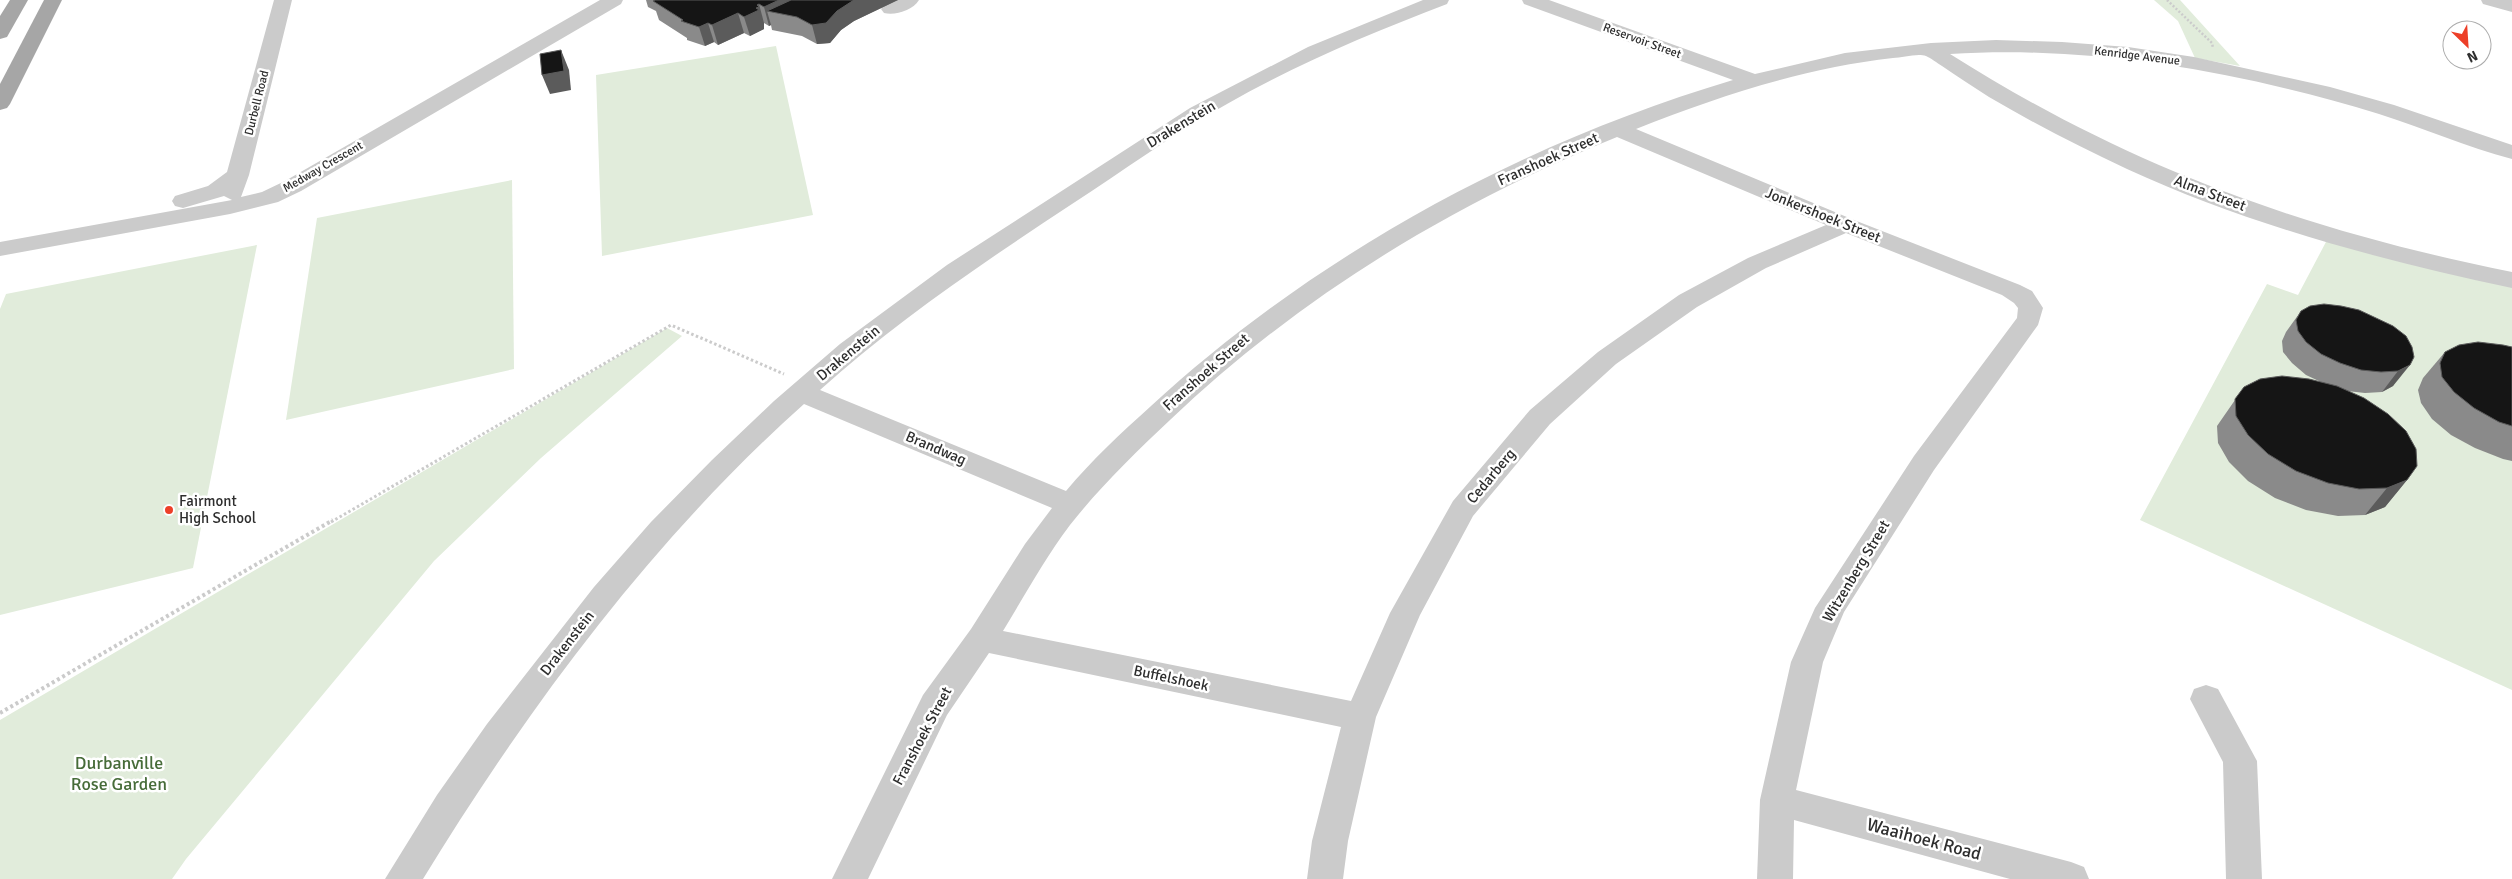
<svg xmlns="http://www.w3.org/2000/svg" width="2512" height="879" font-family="Signika,sans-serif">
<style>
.green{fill:#e1ecdb}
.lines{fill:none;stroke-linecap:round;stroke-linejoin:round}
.path-far2{stroke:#cbcbcb;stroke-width:2.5;stroke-dasharray:2 2;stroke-linecap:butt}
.path-far1{stroke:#cbcbcb;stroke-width:3;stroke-dasharray:2.5 2.5;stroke-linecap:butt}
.path{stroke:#cbcbcb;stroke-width:4;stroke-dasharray:3 3;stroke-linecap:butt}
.minor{fill:#cbcbcb;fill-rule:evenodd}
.major{fill:#a6a6a6;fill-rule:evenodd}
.wall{fill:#8a8a8a}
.shaded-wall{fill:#5b5b5b}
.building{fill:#151515;stroke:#5b5b5b}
.poi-dot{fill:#ed3f28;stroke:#fff;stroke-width:2}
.labels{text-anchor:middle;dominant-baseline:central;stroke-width:5;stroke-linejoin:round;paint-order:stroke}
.far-street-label{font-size:12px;fill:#2e2e2e;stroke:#fff}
.street-label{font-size:15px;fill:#2e2e2e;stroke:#fff}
.poi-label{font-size:15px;fill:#2e2e2e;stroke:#fff;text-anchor:start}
.near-park-label{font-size:18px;fill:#476c39;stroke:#fff}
.near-street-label{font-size:18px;fill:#2e2e2e;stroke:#fff}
</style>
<rect width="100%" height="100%" fill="#fff"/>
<g class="green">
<polygon points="2154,0 2180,0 2240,66 2195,58 2178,21"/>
<polygon points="776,46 813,215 602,256 596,75"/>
<polygon points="512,180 514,369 286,420 317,218"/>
<polygon points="2327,240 2512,286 2512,690 2140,520 2267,284 2298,295"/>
<polygon points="257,245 193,568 0,615 0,309 6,294"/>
<polygon points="667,328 682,336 541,458 434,561 186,859 172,879 0,879 0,720"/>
</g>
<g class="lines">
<polyline class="path-far2" points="2167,0 2212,43 2213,48"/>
<polyline class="path-far1" points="331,522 671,325 784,374"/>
<polyline class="path" points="0,713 333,520"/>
<g class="minor">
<polygon points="274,0 292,0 249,175 241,197 262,192 285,181 600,0 623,0 621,4 301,191 278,202 230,214 0,256 0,242 232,200 224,196 183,208 175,206 172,201 175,196 208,186 227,172"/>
<path d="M 895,0 L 919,0 C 913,10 895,16 884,13 L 881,9 L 884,5 Z"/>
<path d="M 1423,0 L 1449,0 L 1447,4 C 1371,33 1297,64 1227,104 C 1173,134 1123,171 1072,204 C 984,262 898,320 820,390 L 1066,491 C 1092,460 1121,433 1151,406 C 1314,256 1521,143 1733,80 L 1524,4 L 1522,0 L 1549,0 L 1755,74 L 1845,53 L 1931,43 L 1996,40 L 2062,42 L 2128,47 L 2194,57 L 2330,87 L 2394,105 L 2512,145 L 2512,159 C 2467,147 2423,128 2379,114 C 2240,72 2095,45 1950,54 C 2130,168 2304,230 2512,272 L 2512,288 C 2380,260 2249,225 2127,169 C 2080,147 2033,123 1989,97 C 1973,87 1957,76 1942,66 C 1937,63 1931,58 1926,56 C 1917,53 1902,58 1893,58 C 1804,68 1719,96 1636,129 L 1854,220 L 2020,285 L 2032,291 L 2043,308 L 2038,325 L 1934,470 L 1844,612 L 1823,662 L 1796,790 L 2071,862 L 2084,867 L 2089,879 L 2010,879 L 1794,820 L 1793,879 L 1757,879 L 1760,800 L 1791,662 L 1815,608 L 1914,456 L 2017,318 L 2018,308 L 2014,303 L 2002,295 L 1846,233 L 1766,268 L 1697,307 L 1616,364 L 1550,424 L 1473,516 L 1420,615 L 1376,717 L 1348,841 L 1343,879 L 1307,879 L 1312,841 L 1341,727 L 989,653 L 947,715 L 868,879 L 832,879 L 923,695 L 971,629 L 1025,544 L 1052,508 L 804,404 C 652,540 529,706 423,879 L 385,879 L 437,795 L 487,724 L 594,587 L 651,522 L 712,460 L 774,401 L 840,344 L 947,265 L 1190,108 L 1308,47 ZM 1617,137 L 1826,225 L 1748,258 L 1679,295 L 1598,352 L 1530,410 L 1453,501 L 1390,613 L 1351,701 L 1003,631 C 1025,595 1045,558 1070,525 C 1100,487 1135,453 1170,420 C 1299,297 1452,204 1617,137 Z"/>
<polygon points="2481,0 2512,0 2512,12 2483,4"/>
<polygon points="2206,685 2218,689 2257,761 2262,879 2226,879 2223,762 2190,699 2194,689"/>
</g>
<g class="major">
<polygon points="10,0 28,0 7,37 0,39 0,16"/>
<polygon points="44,0 62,0 10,104 7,108 0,110 0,84"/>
</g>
</g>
<g class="wall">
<polygon points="646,0 898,0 854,21 841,30 830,43 817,44 802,36 772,30 771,25 769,26 764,23 764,29 750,36 744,33 718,45 714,42 705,46 687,40 687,38 659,20 656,11 648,7"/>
<polygon points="2301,311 2412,347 2393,386 2382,392 2365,393 2347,391 2407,480 2385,507 2365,515 2338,516 2306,510 2275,498 2248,481 2229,462 2218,443 2217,426 2244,387 2321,382 2306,375 2292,363 2283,352 2282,341 2286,332"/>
<polygon points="2512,347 2512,461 2503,459 2475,448 2451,435 2432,419 2421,403 2418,390 2423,378 2445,352"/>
</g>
<g class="shaded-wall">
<polygon points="776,0 806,0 767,11 771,25 769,26 764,7"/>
<polygon points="854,0 898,0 854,21 841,30 830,43 817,44 812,25"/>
<polygon points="759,4 764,23 764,29 750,36 744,17"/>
<polygon points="738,13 744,33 718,45 712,25"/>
<polygon points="708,23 714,42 705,46 699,27"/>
<polygon points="561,50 569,70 571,90 550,94 542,75"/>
<polygon points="2410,365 2393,386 2382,392 2398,371"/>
<polygon points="2407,480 2385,507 2365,515 2387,488"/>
</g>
<g class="building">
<polygon points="655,0 779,0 764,7 759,4 757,5 759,7 756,8 759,10 744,17 738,13 712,25 708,23 699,27 681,21 683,20 653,1"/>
<polygon points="791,0 854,0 837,11 826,23 812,25 797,17 767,11"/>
<polygon points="561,50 564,71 542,75 540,54"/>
<polygon points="2324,304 2341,306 2359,310 2393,326 2406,336 2412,347 2414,357 2410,365 2398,371 2381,372 2361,370 2340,363 2321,354 2306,342 2298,331 2296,320 2301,311 2310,306"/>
<polygon points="2478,342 2503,345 2512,347 2512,426 2499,422 2474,408 2454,392 2442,377 2440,363 2445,352 2459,345"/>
<polygon points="2282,376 2309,379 2337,386 2364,398 2388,414 2406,431 2416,449 2417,466 2407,480 2387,488 2359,489 2328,483 2296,471 2268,454 2248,435 2236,416 2235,399 2244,387 2260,379"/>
</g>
<circle class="poi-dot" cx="169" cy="510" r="5"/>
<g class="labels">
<g class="far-street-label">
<text transform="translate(1642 41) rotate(20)">Reservoir Street</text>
<text transform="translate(2137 56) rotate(7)">Kenridge Avenue</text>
<text transform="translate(257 103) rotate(-76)">Durbell Road</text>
<text transform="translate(323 167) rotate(-30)">Medway Crescent</text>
</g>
<g class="street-label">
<text transform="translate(1181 124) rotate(-31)">Drakenstein</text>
<text transform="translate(1548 159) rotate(-24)">Franshoek Street</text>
<text transform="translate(2210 193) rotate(21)">Alma Street</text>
<text transform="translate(1823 215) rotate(22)">Jonkershoek Street</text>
<text transform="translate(848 353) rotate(-40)">Drakenstein</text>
<text transform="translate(1206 372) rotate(-41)">Franshoek Street</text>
<text transform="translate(936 448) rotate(23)">Brandwag</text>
<text transform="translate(1491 476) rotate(-50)">Cedarberg</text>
<text transform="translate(1856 571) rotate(-59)">Witzenberg Street</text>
<text transform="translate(567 643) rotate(-52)">Drakenstein</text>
<text transform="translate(1171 678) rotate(12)">Buffelshoek</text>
<text transform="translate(922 736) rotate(-62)">Franshoek Street</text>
</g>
<g class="poi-label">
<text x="179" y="501">Fairmont<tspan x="179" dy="17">High School</tspan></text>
</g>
<g class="near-park-label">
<text x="119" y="763">Durbanville<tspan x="119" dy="21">Rose Garden</tspan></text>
</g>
<g class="near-street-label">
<text transform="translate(1924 839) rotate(15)">Waaihoek Road</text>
</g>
</g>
<g transform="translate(2467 45) rotate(155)"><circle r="24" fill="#ffffff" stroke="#ababab"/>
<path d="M0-4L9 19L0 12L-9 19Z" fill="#ed3f28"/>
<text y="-8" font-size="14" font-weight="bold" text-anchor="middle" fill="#2e2e2e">N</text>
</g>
</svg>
